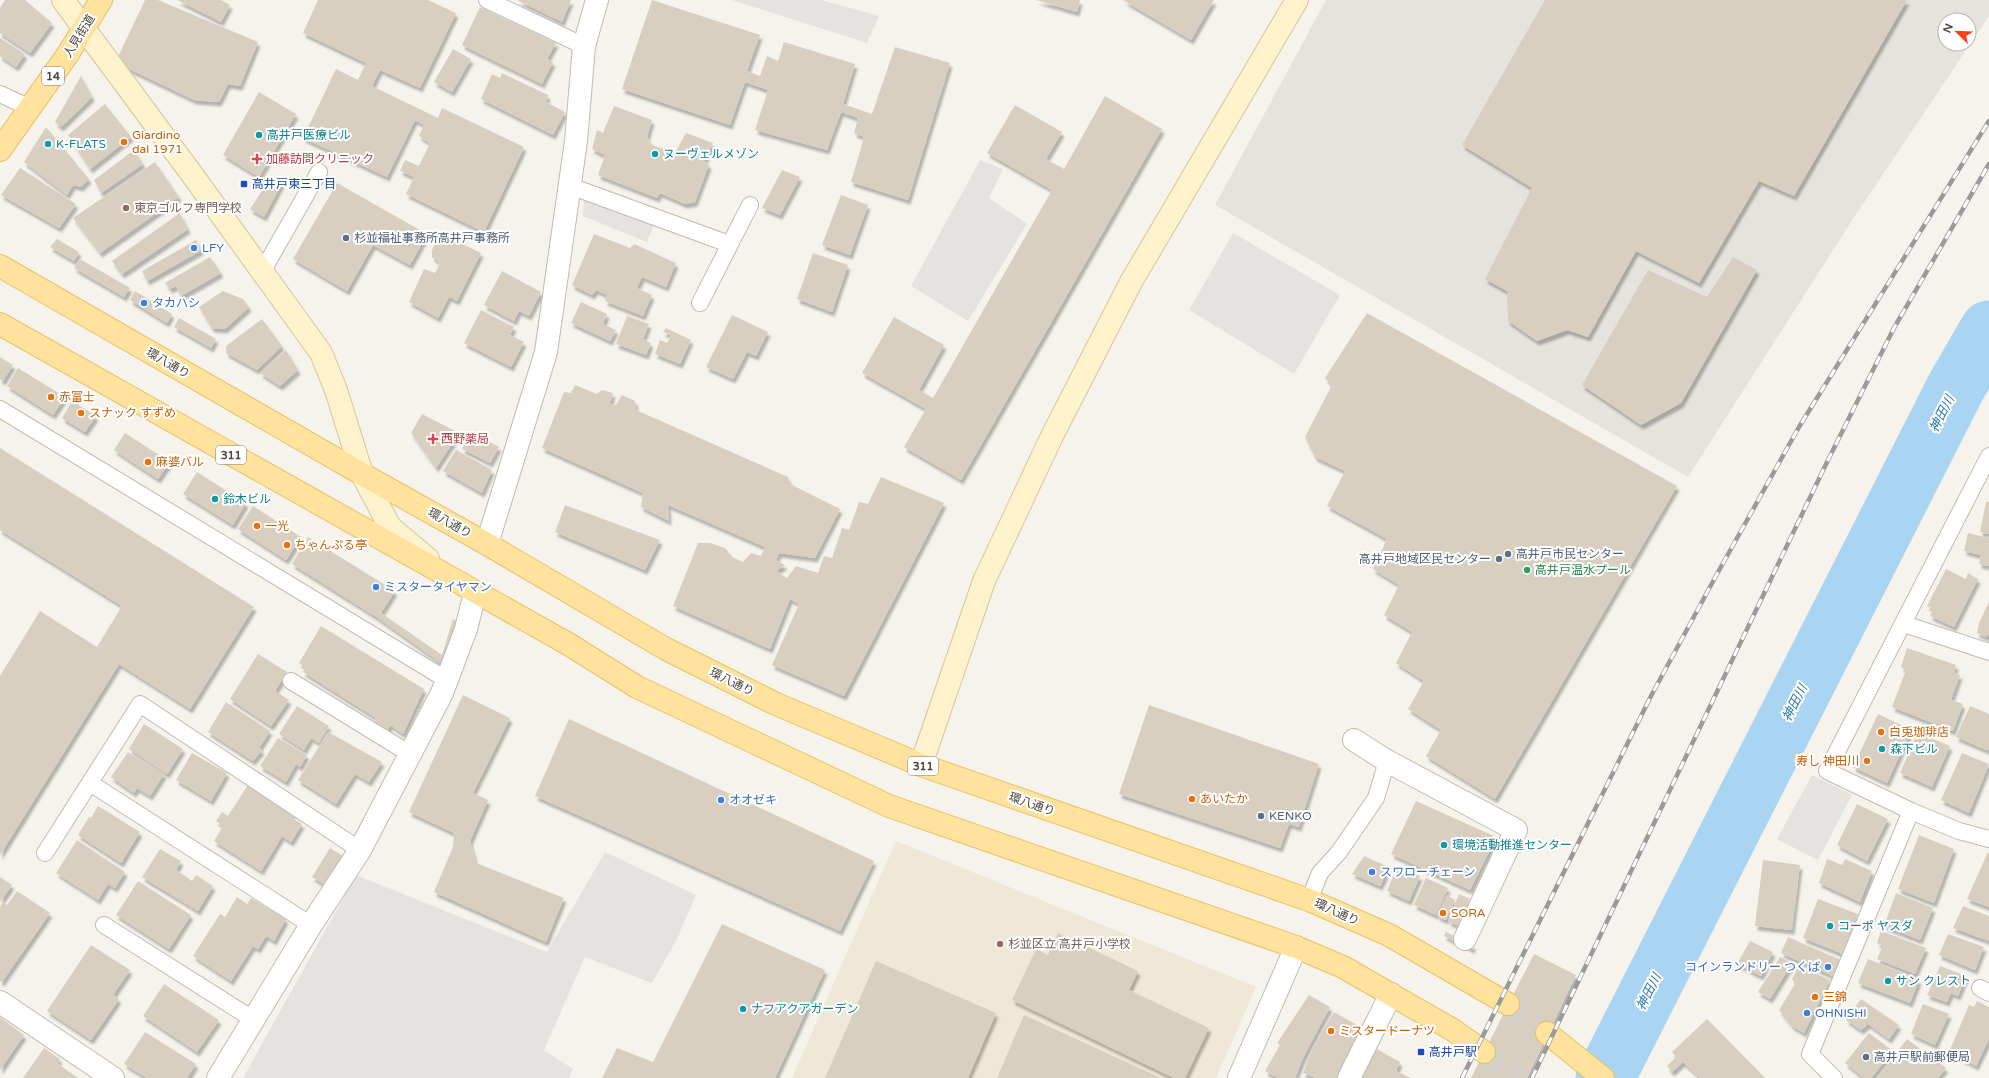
<svg xmlns="http://www.w3.org/2000/svg" width="1989" height="1078" font-family="'Varela Round','Noto Sans JP',sans-serif">
<style>
.industrial{fill:#e6e2dd;fill-rule:evenodd}
.education{fill:#efe8d6}
.parking{fill:#e5e3e0}
.lines{fill:none;stroke-linecap:round;stroke-linejoin:round}
.river{stroke:#a9d4f2;stroke-width:59}
.building{fill:#d8cfc1;filter:url(#shadow)}
.primary-tunnel{stroke:#d4d0c8;stroke-width:22;stroke-dasharray:22 11;stroke-linecap:butt}
.lane-casing{stroke:#c2bbae;stroke-width:18}
.street-casing{stroke:#c2bbae;stroke-width:24}
.secondary-casing{stroke:#d6c79b;stroke-width:24}
.primary-casing{stroke:#e6c16a;stroke-width:24}
.lane{stroke:#fff;stroke-width:16}
.street{stroke:#fff;stroke-width:22}
.secondary{stroke:#fff3cd;stroke-width:22}
.primary{stroke:#ffe39c;stroke-width:22}
.rail-casing{stroke:#9a9a9a;stroke-width:4.5}
.rail{stroke:#fff;stroke-width:3;stroke-dasharray:9;stroke-linecap:butt}
.culture-dot{fill:#0f9aa8;stroke:#fff;stroke-width:1.5}
.food-dot{fill:#e8710a;stroke:#fff;stroke-width:1.5}
.health-dot{fill:#e0444e;stroke:#fff;stroke-width:1.5}
.transit-dot{fill:#1a4fb4;stroke:#fff;stroke-width:1.5}
.education-dot{fill:#8d6e63;stroke:#fff;stroke-width:1.5}
.service-dot{fill:#5c6f8a;stroke:#fff;stroke-width:1.5}
.shop-dot{fill:#3f7fe0;stroke:#fff;stroke-width:1.5}
.leisure-dot{fill:#2e9e5b;stroke:#fff;stroke-width:1.5}
.labels{text-anchor:middle;dominant-baseline:central;stroke-width:4;stroke-linejoin:round;paint-order:stroke}
.shield{fill:#fff;stroke:#817c74;stroke-width:1}
.shield-label{font-size:11px;font-weight:bold;fill:#4b4439}
.street-label{font-size:12px;fill:#4b4439;stroke:#fff}
.food-label{font-size:12px;fill:#c56008;stroke:#fff;text-anchor:start}
.culture-label{font-size:12px;fill:#0d838f;stroke:#fff;text-anchor:start}
.health-label{font-size:12px;fill:#be3a42;stroke:#fff;text-anchor:start}
.transit-label{font-size:12px;fill:#164399;stroke:#fff;text-anchor:start}
.education-label{font-size:12px;fill:#785e54;stroke:#fff;text-anchor:start}
.service-label{font-size:12px;fill:#4e5e75;stroke:#fff;text-anchor:start}
.shop-label{font-size:12px;fill:#366cbe;stroke:#fff;text-anchor:start}
.leisure-label{font-size:12px;fill:#27864d;stroke:#fff;text-anchor:start}
.water-label{font-size:13px;font-style:italic;fill:#2e7ab2;stroke:#fff}
</style>
<defs>
<filter id="shadow"><feDropShadow dx="2.5" dy="4.5" stdDeviation="1" flood-color="#0004"/></filter>
</defs>
<rect width="100%" height="100%" fill="#f6f3ec"/>
<path class="industrial" d="M 1326,0 L 1989,0 L 1989,16 L 1851,222 L 1688,477 L 1215,205 ZM 1945,20 L 1969,20 L 1969,44 L 1945,44 Z"/>
<polygon class="education" points="896,841 1256,987 1216,1078 792,1078"/>
<g class="parking">
<polygon points="732,0 821,0 879,16 867,43"/>
<polygon points="980,160 1003,169 989,198 1027,224 968,321 911,286"/>
<polygon points="584,196 655,223 647,242 583,216"/>
<polygon points="1233,233 1340,295 1294,374 1189,310"/>
<polygon points="1812,775 1852,795 1818,860 1777,839"/>
<polygon points="605,852 696,895 676,941 652,983 585,957 544,1050 573,1069 569,1078 243,1078 356,875 547,952"/>
</g>
<g class="lines">
<polyline class="river" points="1605,1078 1956,387 1989,330"/>
</g>
<g class="building">
<polygon points="5,0 25,0 52,23 30,53 0,33 0,8"/>
<polygon points="145,0 158,0 258,42 240,86 228,84 219,102 194,100 123,66 125,61 117,59"/>
<polygon points="177,0 221,0 230,5 221,22"/>
<polygon points="318,0 428,0 456,13 420,88 380,70 372,86 438,118 442,108 524,147 484,232 406,194 414,177 400,171 405,160 419,166 430,143 419,136 424,125 415,120 387,177 303,138 336,69 358,80 366,63 303,33"/>
<polygon points="517,0 571,0 562,22"/>
<polygon points="652,0 760,35 747,71 760,76 767,56 778,61 784,42 855,64 843,104 872,114 895,47 950,63 908,200 851,182 864,137 854,133 858,118 841,112 827,150 755,130 768,90 745,82 730,125 622,89"/>
<polygon points="1036,0 1080,0 1077,12"/>
<polygon points="1123,0 1214,0 1191,40"/>
<polygon points="1545,0 1907,0 1794,196 1759,181 1699,283 1636,251 1588,337 1567,330 1537,341 1508,321 1507,291 1485,279 1532,188 1462,145"/>
<polygon points="480,7 556,43 547,59 553,62 542,84 462,45"/>
<polygon points="0,38 25,54 16,67 0,56"/>
<polygon points="453,49 471,59 452,92 434,82"/>
<polygon points="502,73 548,95 546,102 565,112 553,135 481,99 492,74 500,78"/>
<polygon points="81,76 92,97 61,127 55,122"/>
<polygon points="259,92 296,114 259,177 223,155"/>
<polygon points="1105,96 1162,129 961,480 904,447 926,409 862,373 894,317 944,345 919,390 933,398 1052,190 987,153 1015,105 1062,132 1046,159 1064,169"/>
<polygon points="105,104 131,137 90,169 68,135"/>
<polygon points="614,106 652,120 647,137 652,145 675,153 686,133 713,143 704,161 709,165 695,202 685,204 660,193 657,198 598,175 605,155 592,149 597,130 603,133"/>
<polygon points="46,127 89,179 81,187 73,185 67,195 24,162"/>
<polygon points="134,150 143,164 101,193 94,180"/>
<polygon points="155,162 179,197 100,253 73,218"/>
<polygon points="20,168 76,204 59,228 1,195"/>
<polygon points="782,170 800,177 780,215 762,208"/>
<polygon points="271,177 282,183 264,217 250,209"/>
<polygon points="337,183 427,234 410,265 373,245 347,291 293,259"/>
<polygon points="841,195 868,205 850,255 822,245"/>
<polygon points="180,213 188,229 122,274 112,261"/>
<polygon points="440,233 481,253 457,301 449,297 438,318 409,302 424,269 435,273 440,263 432,257 432,250"/>
<polygon points="594,234 630,248 634,244 676,263 666,287 642,277 637,288 652,295 643,316 605,301 607,295 596,290 592,295 572,285"/>
<polygon points="57,239 79,252 74,261 50,247"/>
<polygon points="196,240 202,250 147,281 142,271"/>
<polygon points="813,253 848,265 832,312 797,299"/>
<polygon points="210,257 221,273 181,296 176,286 170,289 165,283"/>
<polygon points="1733,257 1757,270 1681,403 1641,425 1582,385 1648,270 1707,297"/>
<polygon points="80,259 130,288 124,297 74,268"/>
<polygon points="502,271 541,292 529,316 519,311 514,321 484,305"/>
<polygon points="135,291 172,314 167,323 130,300"/>
<polygon points="223,291 243,299 249,307 225,329 212,328 199,307"/>
<polygon points="581,302 607,314 603,324 616,330 610,341 571,323"/>
<polygon points="481,310 514,327 510,335 524,342 511,367 464,343"/>
<polygon points="1367,313 1677,486 1495,799 1426,756 1441,730 1408,709 1424,681 1396,663 1412,632 1384,615 1399,585 1373,569 1387,539 1327,506 1345,471 1315,457 1305,437 1332,385 1325,378"/>
<polygon points="732,315 768,332 756,356 747,352 733,379 706,367"/>
<polygon points="627,316 649,324 643,339 651,343 646,355 616,344"/>
<polygon points="179,318 216,339 211,348 174,327"/>
<polygon points="262,319 282,346 257,370 226,353 226,346"/>
<polygon points="666,328 691,340 680,364 655,354 660,340 667,343 671,335 663,332"/>
<polygon points="286,350 298,370 280,386 260,373"/>
<polygon points="0,357 13,365 3,381 0,379"/>
<polygon points="18,368 65,397 53,415 7,386"/>
<polygon points="575,385 597,394 602,390 613,393 610,404 616,405 622,395 635,401 636,410 788,477 790,484 840,509 815,558 779,553 776,560 785,565 776,571 787,578 796,566 818,573 824,556 832,558 842,528 849,530 859,502 868,504 881,477 944,503 844,696 772,665 799,604 790,599 770,649 673,606 698,543 710,543 725,548 732,557 743,562 751,553 761,556 765,547 668,505 669,521 641,507 643,493 542,448 564,392 571,393"/>
<polygon points="72,401 96,416 85,432 62,418"/>
<polygon points="422,414 459,433 436,468 411,433"/>
<polygon points="471,432 499,447 490,463 462,449"/>
<polygon points="125,433 170,462 158,479 114,450"/>
<polygon points="0,448 254,607 190,709 119,664 0,855 0,676 40,611 97,647 122,606 0,530"/>
<polygon points="456,450 492,470 482,493 443,471"/>
<polygon points="197,472 246,503 233,525 183,494"/>
<polygon points="1986,502 1989,502 1989,534 1980,532"/>
<polygon points="565,505 660,540 645,570 555,532"/>
<polygon points="253,506 301,537 286,560 238,529"/>
<polygon points="1968,533 1989,538 1989,566 1979,564 1981,555 1964,551"/>
<polygon points="308,537 395,591 381,613 442,655 453,619 459,622 445,666 378,618 292,564"/>
<polygon points="1946,569 1966,579 1968,573 1978,579 1954,627 1930,616 1933,609 1927,606"/>
<polygon points="1989,602 1989,634 1986,637 1977,633 1979,623"/>
<polygon points="321,626 424,689 403,734 390,725 386,734 372,725 376,718 303,672 306,667 299,663"/>
<polygon points="1907,648 1956,665 1954,673 1960,675 1951,700 1963,704 1953,731 1892,707 1906,670 1901,667"/>
<polygon points="258,654 287,672 275,691 289,700 271,726 230,699"/>
<polygon points="463,695 510,718 473,793 488,800 470,841 476,863 564,898 546,942 434,892 453,847 454,833 409,812"/>
<polygon points="226,702 270,731 259,748 262,750 253,761 208,732"/>
<polygon points="1149,705 1319,764 1299,827 1289,824 1280,848 1119,794"/>
<polygon points="297,706 329,726 319,743 311,738 304,750 279,734"/>
<polygon points="1970,706 1989,714 1989,751 1956,737"/>
<polygon points="1878,714 1911,730 1887,783 1853,767"/>
<polygon points="569,719 874,861 840,931 535,796"/>
<polygon points="144,724 183,749 167,774 129,749"/>
<polygon points="328,732 382,762 369,782 355,774 336,804 298,780"/>
<polygon points="1918,732 1950,746 1932,787 1900,773"/>
<polygon points="278,738 307,755 300,767 296,764 286,782 260,766"/>
<polygon points="128,752 164,774 150,796 137,788 134,793 111,777"/>
<polygon points="192,753 227,773 211,801 176,780"/>
<polygon points="1962,753 1989,764 1969,813 1941,800"/>
<polygon points="248,785 293,813 291,817 302,824 291,842 282,836 261,871 214,841 223,826 216,821 222,812 228,816"/>
<polygon points="1416,801 1496,837 1470,890 1391,854"/>
<polygon points="1857,804 1888,819 1867,861 1837,845"/>
<polygon points="98,806 140,832 121,863 78,835 89,817 91,818"/>
<polygon points="1919,835 1954,849 1934,903 1898,889"/>
<polygon points="77,840 125,872 115,888 108,884 98,900 56,873"/>
<polygon points="330,848 348,859 330,888 312,877"/>
<polygon points="160,849 181,861 176,870 192,881 196,875 213,886 198,911 142,877"/>
<polygon points="1988,852 1989,853 1989,907 1967,899"/>
<polygon points="1364,856 1389,867 1380,886 1352,874"/>
<polygon points="1827,859 1842,865 1845,859 1872,871 1860,902 1819,883"/>
<polygon points="1763,860 1800,865 1792,930 1755,926"/>
<polygon points="1397,867 1420,876 1409,901 1387,891"/>
<polygon points="0,877 12,885 0,902"/>
<polygon points="1426,878 1448,888 1436,915 1414,905"/>
<polygon points="138,881 191,915 169,949 116,915"/>
<polygon points="17,891 50,913 2,982 0,981 0,907 3,902 7,905"/>
<polygon points="1896,893 1933,908 1920,940 1884,926"/>
<polygon points="1459,894 1470,899 1459,926 1448,921"/>
<polygon points="1447,895 1455,900 1446,920 1437,916"/>
<polygon points="237,897 247,904 251,898 286,919 274,941 266,936 258,949 253,946 231,981 193,956 220,914 225,917"/>
<polygon points="1818,899 1858,914 1843,954 1803,938"/>
<polygon points="1963,906 1989,916 1989,941 1953,928"/>
<polygon points="722,924 825,970 775,1078 602,1078 617,1048 653,1062"/>
<polygon points="1881,931 1926,948 1915,974 1877,959 1883,945 1877,943"/>
<polygon points="1446,932 1474,946 1472,949 1444,936"/>
<polygon points="1058,933 1138,971 1129,990 1209,1028 1185,1078 1174,1078 1012,1000 1036,949 1048,955"/>
<polygon points="1948,934 1984,947 1975,970 1939,955"/>
<polygon points="1788,937 1841,960 1833,976 1781,953"/>
<polygon points="1750,941 1773,952 1761,976 1737,964"/>
<polygon points="91,945 130,970 113,995 119,999 91,1040 47,1011"/>
<polygon points="1534,954 1576,975 1527,1078 1471,1078"/>
<polygon points="1780,957 1792,963 1770,999 1758,992"/>
<polygon points="1868,959 1919,980 1910,1003 1858,983"/>
<polygon points="876,961 996,1013 968,1078 825,1078"/>
<polygon points="1799,966 1830,980 1804,1033 1792,1026 1779,1010 1795,984 1792,979"/>
<polygon points="1940,966 1966,976 1958,996 1951,993 1947,1002 1927,995"/>
<polygon points="164,984 219,1020 197,1052 143,1016"/>
<polygon points="1309,995 1330,1007 1304,1056 1295,1078 1278,1078 1265,1071 1280,1045 1277,1043"/>
<polygon points="1861,999 1899,1025 1889,1039 1868,1024 1861,1030 1846,1020"/>
<polygon points="1977,1001 1989,1007 1989,1039 1976,1066 1949,1052 1969,1005 1974,1007"/>
<polygon points="1923,1004 1949,1014 1935,1045 1911,1034"/>
<polygon points="1334,1012 1366,1030 1340,1078 1316,1078 1303,1073 1313,1047"/>
<polygon points="1024,1015 1161,1078 997,1078"/>
<polygon points="0,1017 24,1035 0,1070"/>
<polygon points="1707,1019 1765,1078 1700,1078 1683,1062 1672,1072 1667,1066 1676,1057 1672,1052"/>
<polygon points="145,1032 196,1064 187,1078 147,1078 124,1064"/>
<polygon points="1869,1033 1893,1051 1871,1078 1864,1078 1845,1063"/>
<polygon points="1907,1039 1946,1068 1938,1078 1877,1078"/>
<polygon points="44,1048 60,1059 57,1063 78,1078 23,1078"/>
<polygon points="1375,1048 1400,1062 1396,1071 1411,1078 1359,1078"/>
</g>
<g class="lines">
<g class="primary-tunnel">
<polyline points="1508,1004 1547,1033"/>
<polyline points="1484,1052 1520,1078"/>
</g>
<defs>
<g id="lane">
<polyline points="487,0 584,46"/>
<polyline points="0,94 30,108"/>
<polyline points="570,186 729,244"/>
<polyline points="262,272 319,172"/>
<polyline points="700,303 750,205"/>
<polyline points="0,409 447,680"/>
<polyline points="1989,456 1827,771 1911,811 1959,831 1989,839"/>
<polyline points="1904,624 1989,652"/>
<polyline points="291,681 410,754"/>
<polyline points="90,783 311,925"/>
<polyline points="45,853 140,704 360,850"/>
<polyline points="1309,900 1320,873 1339,852 1376,798 1387,761"/>
<polyline points="104,925 254,1020"/>
<polyline points="1980,988 1989,993"/>
<polyline points="1834,1078 1810,1054 1911,811"/>
</g>
<g id="street">
<polyline points="487,544 546,352 576,141 584,46 597,0"/>
<polyline points="1354,740 1387,761 1516,830 1465,939"/>
<polyline points="0,1002 113,1078"/>
<polyline points="218,1078 311,925 360,850 442,693 466,629 475,593"/>
<polyline points="1239,1078 1296,947"/>
<polyline points="1349,1078 1391,994"/>
</g>
<g id="secondary">
<polyline points="63,0 191,173 321,353 336,390 362,474 390,527 428,559"/>
<polyline points="921,765 984,581 1052,436 1131,282 1297,0"/>
</g>
<g id="primary">
<polyline points="0,150 68,54 101,0"/>
<polyline points="0,266 362,474 487,544 666,649 776,704 921,765 1309,900 1389,935 1508,1004"/>
<polyline points="0,324 570,645 637,687 889,806 1296,947 1343,967 1453,1030 1484,1052"/>
<polyline points="1547,1033 1603,1078"/>
</g>
</defs>
<use href="#lane" class="lane-casing"/>
<use href="#street" class="street-casing"/>
<use href="#secondary" class="secondary-casing"/>
<use href="#primary" class="primary-casing"/>
<use href="#lane" class="lane"/>
<use href="#street" class="street"/>
<use href="#secondary" class="secondary"/>
<use href="#primary" class="primary"/>
<defs>
<g id="rail">
<polyline points="1462,1078 1651,696 1717,574 1799,427 1989,121"/>
<polyline points="1532,1078 1828,460 1894,328 1989,164"/>
</g>
</defs>
<use href="#rail" class="rail-casing"/>
<use href="#rail" class="rail"/>
</g>
<g class="culture-dot">
<circle cx="259" cy="135" r="4"/>
<circle cx="48" cy="144" r="4"/>
<circle cx="655" cy="154" r="4"/>
<circle cx="215" cy="499" r="4"/>
<circle cx="1882" cy="749" r="4"/>
<circle cx="1444" cy="845" r="4"/>
<circle cx="1830" cy="926" r="4"/>
<circle cx="1888" cy="981" r="4"/>
<circle cx="743" cy="1009" r="4"/>
</g>
<g class="food-dot">
<circle cx="124" cy="142" r="4"/>
<circle cx="51" cy="397" r="4"/>
<circle cx="81" cy="413" r="4"/>
<circle cx="148" cy="462" r="4"/>
<circle cx="257" cy="526" r="4"/>
<circle cx="287" cy="545" r="4"/>
<circle cx="1881" cy="732" r="4"/>
<circle cx="1867" cy="761" r="4"/>
<circle cx="1192" cy="799" r="4"/>
<circle cx="1443" cy="913" r="4"/>
<circle cx="1815" cy="997" r="4"/>
<circle cx="1331" cy="1031" r="4"/>
</g>
<g class="health-dot">
<path d="M255 153h4v4h4v4h-4v4h-4v-4h-4v-4h4z"/>
<path d="M431 433h4v4h4v4h-4v4h-4v-4h-4v-4h4z"/>
</g>
<g class="transit-dot">
<rect x="240" y="180" width="8" height="8" rx="2"/>
<rect x="1417" y="1048" width="8" height="8" rx="2"/>
</g>
<g class="education-dot">
<circle cx="126" cy="208" r="4"/>
<circle cx="1000" cy="944" r="4"/>
</g>
<g class="service-dot">
<circle cx="346" cy="238" r="4"/>
<circle cx="1508" cy="554" r="4"/>
<circle cx="1499" cy="559" r="4"/>
<circle cx="1261" cy="816" r="4"/>
<circle cx="1866" cy="1057" r="4"/>
</g>
<g class="shop-dot">
<circle cx="194" cy="248" r="4"/>
<circle cx="144" cy="303" r="4"/>
<circle cx="376" cy="587" r="4"/>
<circle cx="721" cy="800" r="4"/>
<circle cx="1372" cy="872" r="4"/>
<circle cx="1828" cy="967" r="4"/>
<circle cx="1807" cy="1013" r="4"/>
</g>
<circle class="leisure-dot" cx="1527" cy="570" r="4"/>
<g class="labels">
<g class="shield">
<rect x="42" y="67" width="22" height="18" rx="3"/>
<rect x="216" y="446" width="30" height="18" rx="3"/>
<rect x="908" y="757" width="30" height="18" rx="3"/>
</g>
<g class="shield-label">
<text x="53" y="76">14</text>
<text x="231" y="455">311</text>
<text x="923" y="766">311</text>
</g>
<g class="street-label">
<text transform="translate(79 36) rotate(-58)">人見街道</text>
<text transform="translate(168 363) rotate(30)">環八通り</text>
<text transform="translate(450 523) rotate(29)">環八通り</text>
<text transform="translate(732 682) rotate(26)">環八通り</text>
<text transform="translate(1032 804) rotate(19)">環八通り</text>
<text transform="translate(1337 912) rotate(24)">環八通り</text>
</g>
<g class="food-label">
<text x="132" y="135">Giardino<tspan x="132" dy="14">dal 1971</tspan></text>
<text x="59" y="397">赤富士</text>
<text x="89" y="413">スナック すずめ</text>
<text x="156" y="462">麻婆バル</text>
<text x="265" y="526">一光</text>
<text x="295" y="545">ちゃんぷる亭</text>
<text x="1889" y="732">白兎珈琲店</text>
<text x="1859" y="761" text-anchor="end">寿し 神田川</text>
<text x="1200" y="799">あいたか</text>
<text x="1451" y="913">SORA</text>
<text x="1823" y="997">三錦</text>
<text x="1339" y="1031">ミスタードーナツ</text>
</g>
<g class="culture-label">
<text x="267" y="135">高井戸医療ビル</text>
<text x="56" y="144">K-FLATS</text>
<text x="663" y="154">ヌーヴェルメゾン</text>
<text x="223" y="499">鈴木ビル</text>
<text x="1890" y="749">森下ビル</text>
<text x="1452" y="845">環境活動推進センター</text>
<text x="1838" y="926">コーポ ヤスダ</text>
<text x="1896" y="981">サン クレスト</text>
<text x="751" y="1009">ナフアクアガーデン</text>
</g>
<g class="health-label">
<text x="266" y="159">加藤訪問クリニック</text>
<text x="441" y="439">西野薬局</text>
</g>
<g class="transit-label">
<text x="252" y="184">高井戸東三丁目</text>
<text x="1429" y="1052">高井戸駅</text>
</g>
<g class="education-label">
<text x="134" y="208">東京ゴルフ専門学校</text>
<text x="1008" y="944">杉並区立 高井戸小学校</text>
</g>
<g class="service-label">
<text x="354" y="238">杉並福祉事務所高井戸事務所</text>
<text x="1516" y="554">高井戸市民センター</text>
<text x="1491" y="559" text-anchor="end">高井戸地域区民センター</text>
<text x="1269" y="816">KENKO</text>
<text x="1874" y="1057">高井戸駅前郵便局</text>
</g>
<g class="shop-label">
<text x="202" y="248">LFY</text>
<text x="152" y="303">タカハシ</text>
<text x="384" y="587">ミスタータイヤマン</text>
<text x="729" y="800">オオゼキ</text>
<text x="1380" y="872">スワローチェーン</text>
<text x="1820" y="967" text-anchor="end">コインランドリー つくば</text>
<text x="1815" y="1013">OHNISHI</text>
</g>
<g class="leisure-label">
<text x="1535" y="570">高井戸温水プール</text>
</g>
<g class="water-label">
<text transform="translate(1942 414) rotate(-63)">神田川</text>
<text transform="translate(1795 703) rotate(-63)">神田川</text>
<text transform="translate(1649 992) rotate(-63)">神田川</text>
</g>
</g>
<g transform="translate(1957 32) rotate(293)"><circle r="19" fill="#ffffff" stroke="#b7b4b0"/>
<path d="M0-3L7 15L0 10L-7 15Z" fill="#fc3f1d"/>
<text y="-6" font-size="11" font-weight="bold" text-anchor="middle" fill="#4b4439">N</text>
</g>
</svg>
